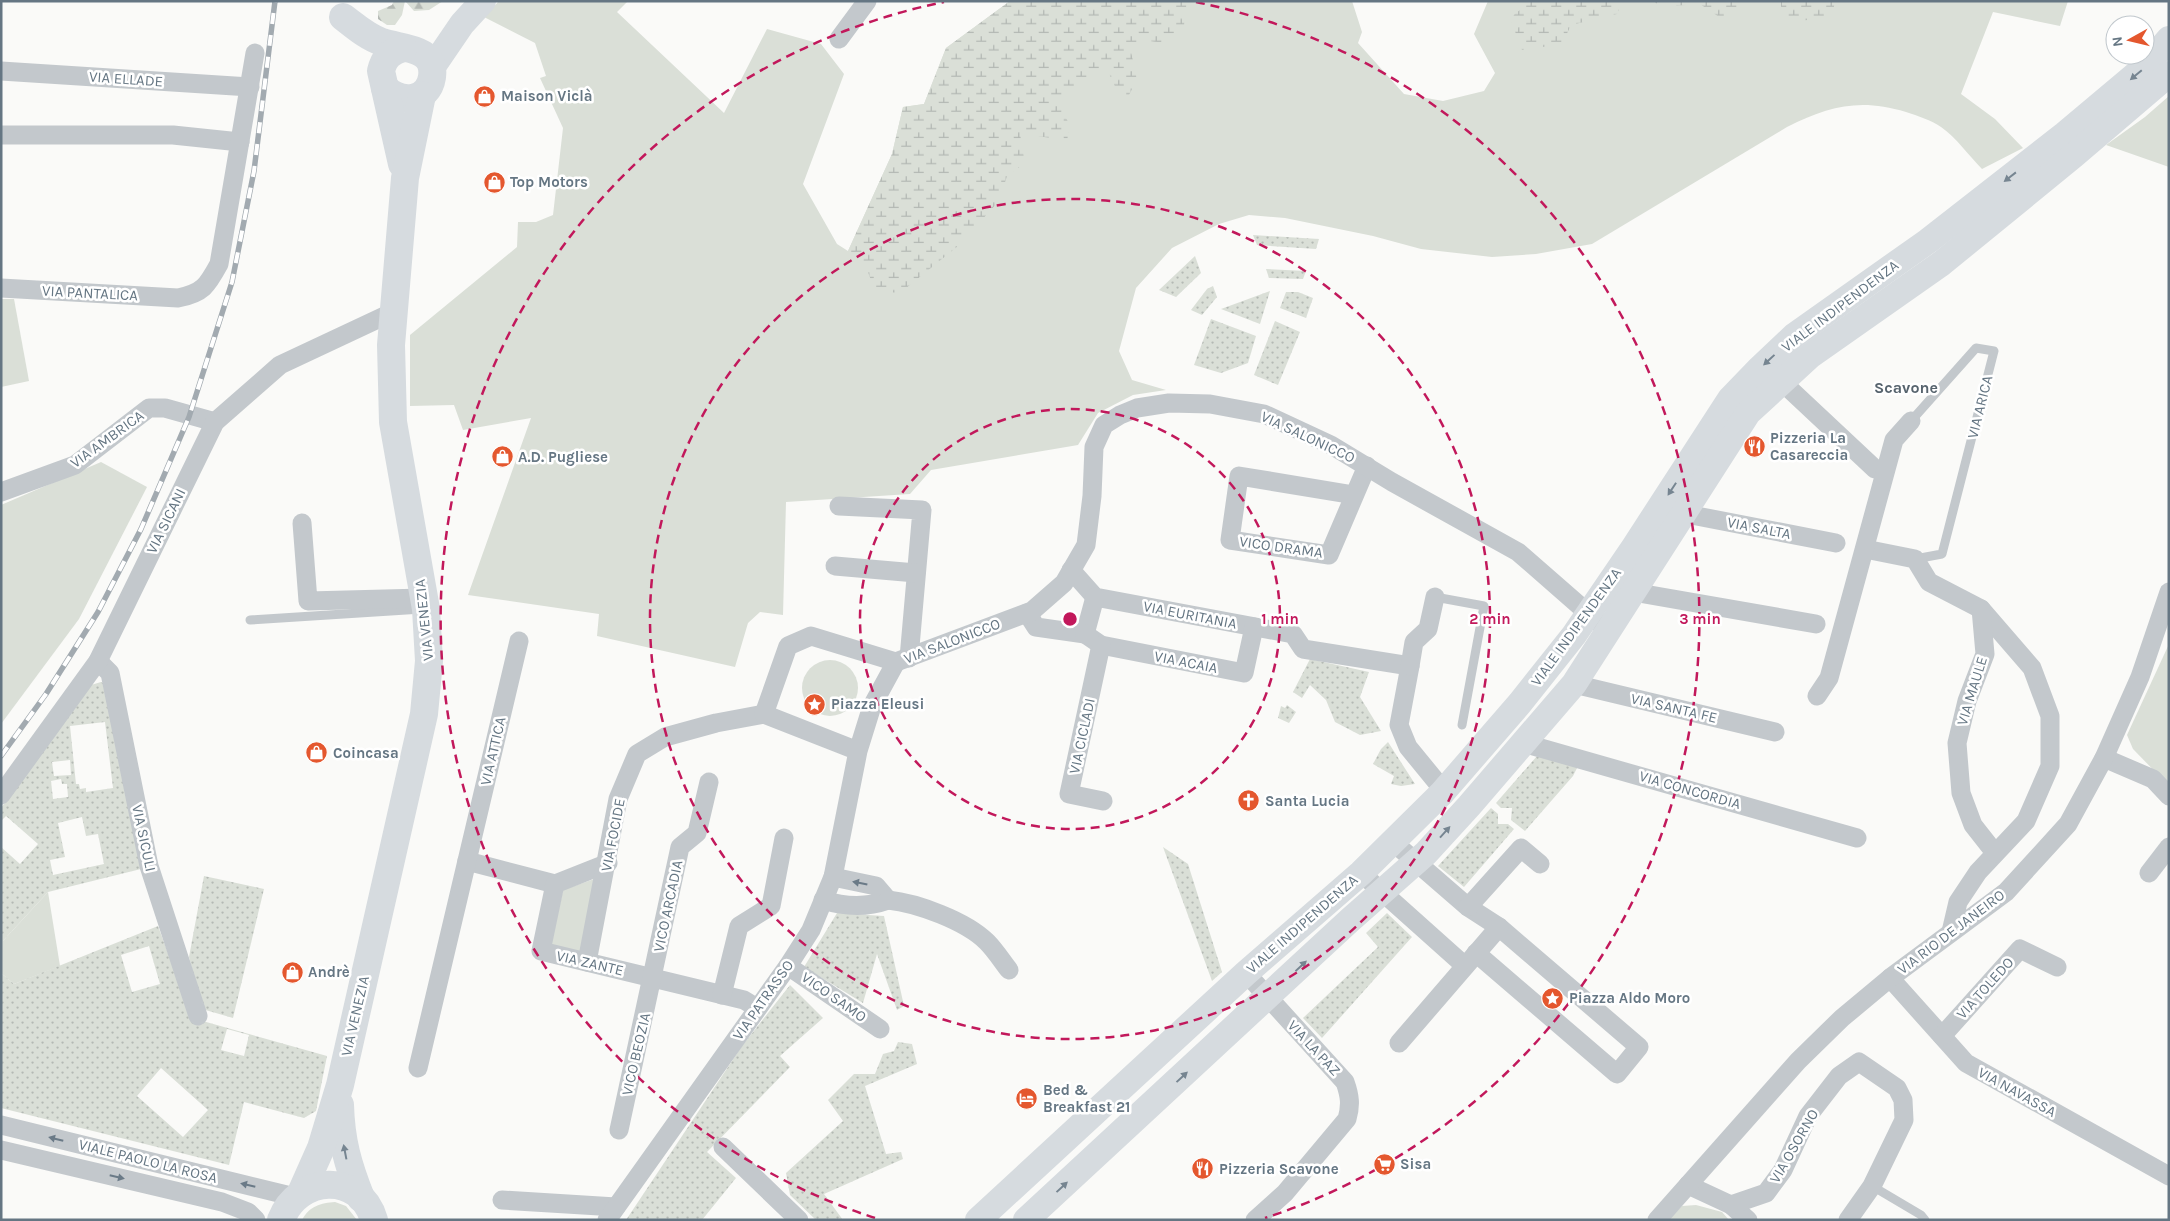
<svg xmlns="http://www.w3.org/2000/svg" width="2170" height="1221" font-family="Karla,sans-serif">
<style>
.grass{fill:#dadfd7}
.forest{fill:url(#forest-firs)}
.wetland{fill:url(#wetland-marsh)}
.park{fill:url(#park-dots);fill-rule:evenodd}
.lines{fill:none;stroke-linecap:round;stroke-linejoin:round}
.lane{stroke:#c3c8cc;stroke-width:9}
.street{stroke:#c3c8cc;stroke-width:19}
.secondary{stroke:#d6dbdf;stroke-width:26}
.primary{stroke:#d6dbdf;stroke-width:28}
.rail-casing{stroke:#a2aab0;stroke-width:5.5}
.rail{stroke:#fff;stroke-width:4;stroke-dasharray:11;stroke-linecap:butt}
.oneway{fill:#768591}
.oneway2{fill:#6a7a87}
.ring{fill:none;stroke:#c2185b;stroke-width:2.5;stroke-dasharray:9 6}
.labels{text-anchor:middle;dominant-baseline:central;stroke-width:5;stroke-linejoin:round;paint-order:stroke}
.street-label{font-size:15px;fill:#657683;stroke:#fff}
.poi-label{font-size:15px;font-weight:bold;fill:#657683;stroke:#fff;text-anchor:start}
.neighbourhood-label{font-size:16px;font-weight:bold;fill:#57646e;stroke:#fff}
.centre{fill:#c2185b;stroke:#fff;stroke-width:2.5}
.ring-label{font-size:15px;text-anchor:middle;font-weight:bold;fill:#c2185b;stroke:#fff;stroke-width:5;stroke-linejoin:round;paint-order:stroke}
</style>
<defs>
<pattern id="forest-firs" width="22" height="20" patternUnits="userSpaceOnUse" patternTransform="scale(1.25)"><rect width="22" height="20" fill="#dadfd7"/><path d="M5 1l3.5 6h-7zM16 11l3.5 6h-7z" fill="#b4b9b4"/></pattern>
<pattern id="wetland-marsh" width="20" height="14" patternUnits="userSpaceOnUse" patternTransform="scale(1.25)"><rect width="20" height="14" fill="#dadfd7"/><path d="M1 5h8M5 5V1M11 12h8M15 12V8" fill="none" stroke="#b4b9b4"/></pattern>
<pattern id="park-dots" width="8" height="8" patternUnits="userSpaceOnUse" patternTransform="scale(1.25)"><rect width="8" height="8" fill="#dadfd7"/><path d="M2 2h.1M6 6h.1" fill="none" stroke="#b4b9b4" stroke-width="1.8" stroke-linecap="round"/></pattern>
</defs>
<rect width="100%" height="100%" fill="#fafaf8"/>
<g class="grass">
<path d="M 499,1 L 628,1 L 617,12 L 724,113 L 767,29 L 821,44 L 844,74 L 803,184 L 837,244 L 848,251 L 892,154 L 903,107 L 924,104 L 946,48 L 1010,1 L 1352,1 L 1362,32 L 1358,43 L 1404,94 L 1443,101 L 1484,91 L 1495,73 L 1474,34 L 1488,1 L 2068,1 L 2060,26 L 1993,12 L 1961,94 L 1995,119 L 2023,148 L 1982,169 C 1969,156 1956,137 1941,127 C 1931,120 1918,116 1906,112 C 1860,98 1829,106 1787,127 L 1592,244 L 1536,254 L 1492,257 L 1421,249 L 1373,236 L 1285,218 L 1249,215 L 1219,224 L 1172,248 L 1136,288 L 1119,351 L 1132,380 L 1166,390 L 1133,395 L 1098,413 L 1078,445 L 931,470 L 910,494 L 786,502 L 783,615 L 760,612 L 748,623 L 735,667 L 597,636 L 599,614 L 468,595 L 531,418 L 463,430 L 454,405 L 410,406 L 410,335 L 517,247 L 518,222 L 536,222 L 553,215 L 563,128 L 540,78 L 546,76 L 535,43 L 484,17 Z"/>
<polygon points="2169,96 2169,167 2106,145 2145,117"/>
<polygon points="1,299 14,299 29,381 1,387"/>
<polygon points="101,462 147,487 79,619 1,724 1,505"/>
<polygon points="2169,644 2169,786 2133,749 2127,735"/>
<circle cx="830" cy="688" r="28"/>
<polygon points="597,878 582,952 551,945 563,890"/>
<polygon points="48,892 60,966 14,984 1,973 1,943"/>
<path d="M 335,1202 L 346,1206 L 357,1220 L 302,1220 C 309,1206 321,1203 335,1202 Z"/>
<polygon points="1696,1205 1722,1212 1729,1220 1668,1220 1682,1206"/>
</g>
<polygon class="forest" points="394,1 443,1 429,10 414,11 405,1 402,15 395,25 387,25 378,19 378,11 392,5"/>
<g class="wetland">
<polygon points="1010,1 1187,1 1183,33 1164,43 1149,41 1130,47 1137,79 1128,97 1119,95 1106,67 1057,99 1069,124 1067,143 1052,138 1020,134 1025,163 1007,176 999,201 958,246 900,293 875,291 865,264 848,251 892,154 903,107 924,104 946,48"/>
<polygon points="1531,1 1622,1 1617,14 1571,25 1562,44 1522,50 1510,18"/>
<polygon points="1645,1 1746,1 1743,8 1722,19 1700,4 1671,6"/>
<polygon points="1781,1 1835,1 1832,17 1799,21 1781,16"/>
</g>
<g class="park">
<polygon points="1253,235 1319,239 1316,249 1257,245"/>
<polygon points="1195,256 1201,273 1176,297 1159,290"/>
<polygon points="1266,269 1306,271 1303,279 1269,278"/>
<polygon points="1213,286 1217,297 1202,315 1191,310 1207,289"/>
<polygon points="1270,291 1260,324 1221,309"/>
<polygon points="1286,292 1298,292 1313,298 1306,318 1280,308"/>
<polygon points="1211,319 1256,336 1248,363 1221,373 1194,365"/>
<polygon points="1275,321 1300,332 1278,385 1254,375"/>
<polygon points="1310,659 1369,672 1360,697 1381,731 1360,735 1335,722 1326,700 1310,685 1302,698 1293,692"/>
<path d="M 101,682 L 105,684 L 141,869 L 48,892 L 1,943 L 1,847 L 20,864 L 38,844 L 6,816 L 1,821 L 1,808 L 91,685 ZM 105,722 L 113,788 L 86,792 L 86,788 L 80,789 L 79,784 L 76,784 L 70,726 ZM 70,760 L 71,775 L 54,776 L 52,762 ZM 61,779 L 62,784 L 67,784 L 68,797 L 53,799 L 51,781 ZM 82,817 L 86,836 L 98,834 L 104,864 L 53,875 L 50,860 L 65,857 L 58,823 Z"/>
<polygon points="1287,705 1296,712 1289,723 1278,718 1281,706 1285,708"/>
<polygon points="1388,742 1415,784 1401,786 1391,784 1394,776 1373,764 1381,749"/>
<polygon points="1537,756 1578,766 1573,776 1525,831 1511,820 1512,808 1501,808 1496,803"/>
<polygon points="1491,808 1498,814 1498,824 1508,824 1514,829 1464,887 1438,866"/>
<polygon points="1163,847 1188,864 1222,972 1212,981"/>
<polygon points="204,876 264,889 233,1018 202,1009 189,957"/>
<polygon points="837,913 884,916 904,1006 897,1010 877,954 863,1003 804,967"/>
<polygon points="1387,913 1412,937 1322,1038 1303,1018 1378,947 1366,933"/>
<path d="M 158,926 L 192,1018 L 327,1056 L 316,1111 L 304,1118 L 244,1102 L 229,1165 L 1,1108 L 1,973 L 14,984 ZM 149,946 L 160,984 L 132,992 L 121,955 ZM 227,1029 L 249,1035 L 244,1056 L 221,1050 ZM 161,1068 L 208,1110 L 183,1137 L 137,1096 Z"/>
<polygon points="790,985 823,1018 780,1056 790,1067 707,1152 736,1178 702,1220 626,1220 742,1046"/>
<polygon points="898,1042 912,1044 917,1064 865,1086 886,1154 901,1152 903,1159 824,1194 843,1220 816,1220 790,1195 786,1173 843,1121 828,1100 854,1074 875,1074 883,1054 894,1051"/>
</g>
<g class="lines">
<g class="lane">
<polyline points="1911,421 1976,348 1994,351 1942,554 1915,559"/>
<polyline points="1435,597 1484,606 1462,725"/>
<polyline points="250,620 422,609"/>
<polyline points="1872,1186 1921,1215 1925,1220"/>
</g>
<g class="street">
<polyline points="839,39 867,1"/>
<polyline points="1,71 250,87"/>
<polyline points="1,135 173,135 240,142"/>
<path d="M 1,288 L 178,298 C 203,293 207,286 219,264 L 255,53"/>
<polyline points="1781,381 1875,469 1885,471"/>
<polyline points="1,492 75,465 149,408 165,408 215,422"/>
<polyline points="1354,495 1239,476 1230,540 1329,555 1367,466"/>
<polyline points="839,506 922,510 909,658"/>
<polyline points="1681,513 1836,543"/>
<polyline points="302,523 308,601 423,598"/>
<polyline points="1865,549 1915,559 1929,582 1981,609 2032,668 2050,716 2050,766 2026,821 1978,872 1958,902 1951,932"/>
<polyline points="835,566 916,573"/>
<polyline points="1071,570 1095,597 1293,634 1303,649 1410,666 1399,725 1408,747 1444,791"/>
<polyline points="1633,592 1816,624"/>
<polyline points="1981,609 1985,654 1967,701 1957,743 1961,793 1973,825 1995,853"/>
<polyline points="1027,613 1036,627 1085,634 1095,597"/>
<polyline points="1085,634 1101,645 1244,673 1254,627"/>
<polyline points="1101,645 1069,794 1103,801"/>
<polyline points="98,661 110,673 149,866 198,1016"/>
<polyline points="896,662 1032,611 1064,583 1086,545 1092,496 1094,447 1104,425 1120,415 1137,408 1169,403 1210,404 1264,414 1331,445 1392,482 1518,552 1597,621"/>
<polyline points="1410,666 1414,642 1428,629 1435,597"/>
<polyline points="1574,684 1775,732"/>
<polyline points="1817,696 1829,678 1894,440 1911,421"/>
<polyline points="1523,743 1857,838"/>
<polyline points="2104,758 2153,779 2169,796"/>
<polyline points="1,795 98,661 215,422 280,365 393,312"/>
<polyline points="1393,842 1468,907 1499,927 1639,1047 1617,1074 1476,953"/>
<polyline points="467,861 555,884"/>
<polyline points="608,863 555,884 541,951 744,1000 757,1008"/>
<polyline points="1361,873 1465,966"/>
<polyline points="2149,873 2169,847"/>
<path d="M 823,900 C 845,907 866,908 888,900 L 876,886 L 833,877"/>
<path d="M 888,900 C 917,903 966,921 987,942 C 995,950 1002,961 1009,970"/>
<polyline points="1468,907 1521,848 1540,864"/>
<polyline points="587,962 618,799 637,754 665,737 716,723 764,714"/>
<polyline points="788,966 880,1029"/>
<path d="M 1246,973 L 1345,1082 C 1350,1096 1351,1105 1347,1119 L 1285,1193 L 1255,1220"/>
<polyline points="1890,978 1966,1063 2169,1176"/>
<polyline points="722,995 739,926 771,906 784,838"/>
<polyline points="1942,1036 2020,949 2057,967"/>
<polyline points="1399,1043 1499,927"/>
<polyline points="418,1068 519,641"/>
<polyline points="1,1125 295,1197"/>
<polyline points="619,1130 680,847 697,833 709,782"/>
<polyline points="723,1147 799,1220"/>
<polyline points="1,1150 222,1202 248,1212 256,1220"/>
<polyline points="1688,1185 1731,1205 1748,1220"/>
<polyline points="502,1200 616,1207"/>
<polyline points="1731,1205 1766,1193 1783,1170 1808,1116 1839,1076 1859,1062 1897,1088 1903,1100 1904,1120 1872,1186 1848,1220"/>
<polyline points="607,1220 788,966 811,930 833,877 858,751 872,706 896,662 811,636 788,646 764,714 858,751"/>
<polyline points="1657,1220 1798,1061 1842,1018 1890,978 2006,892 2068,824 2104,758 2140,677 2169,592"/>
</g>
<g class="secondary">
<polyline points="432,68 462,24 483,1"/>
<polyline points="978,1220 1246,973 1361,873 1442,793 1520,703 1574,635 1634,547 1730,399 1758,370 1795,335 1928,241 2065,134 2146,66 2169,39"/>
<polyline points="1026,1220 1350,920 1426,853 1469,806 1574,684 1748,413 1811,355 1942,263 2073,156 2169,74"/>
</g>
<g class="primary">
<path d="M 343,17 C 355,26 367,37 382,42 C 401,49 436,46 432,77 C 428,103 400,103 385,88"/>
<path d="M 402,164 L 381,71 C 384,58 390,52 403,48"/>
<path d="M 340,1105 C 341,1141 348,1165 361,1198"/>
<polyline points="301,1193 321,1148 340,1085 424,714 429,661 426,609 393,422 391,345 405,178 422,95"/>
<path d="M 281,1220 C 298,1175 360,1171 374,1220"/>
</g>
<defs>
<polyline id="rail" points="1,756 46,694 98,612 141,529 189,417 232,282 254,171 275,1"/>
</defs>
<use href="#rail" class="rail-casing"/>
<use href="#rail" class="rail"/>
</g>
<defs><path id="oneway-solid" d="M-6-.8H1V-3.2L6.5 0L1 3.2V.8H-6Z" transform="scale(1.25)"/></defs>
<g class="oneway">
<use href="#oneway-solid" transform="translate(2136 75) rotate(140)"/>
<use href="#oneway-solid" transform="translate(2010 177) rotate(142)"/>
<use href="#oneway-solid" transform="translate(1769 360) rotate(137)"/>
<use href="#oneway-solid" transform="translate(1672 489) rotate(123)"/>
<use href="#oneway-solid" transform="translate(1445 832) rotate(-48)"/>
<use href="#oneway-solid" transform="translate(1301 966) rotate(-43)"/>
<use href="#oneway-solid" transform="translate(1182 1077) rotate(-43)"/>
<use href="#oneway-solid" transform="translate(345 1152) rotate(-101)"/>
<use href="#oneway-solid" transform="translate(1062 1187) rotate(-43)"/>
</g>
<g class="oneway2">
<use href="#oneway-solid" transform="translate(860 883) rotate(-169)"/>
<use href="#oneway-solid" transform="translate(56 1139) rotate(-166)"/>
<use href="#oneway-solid" transform="translate(117 1177) rotate(13)"/>
<use href="#oneway-solid" transform="translate(248 1185) rotate(-167)"/>
</g>
<g class="ring">
<circle cx="1070" cy="619" r="210"/>
<circle cx="1070" cy="619" r="420"/>
<path d="M875 1218A630 630 0 0 1 944 2M1196 2A630 630 0 0 1 1265 1218"/>
</g>
<defs>
<symbol id="shop-disc" viewBox="-11 -11 22 22"><circle r="9.5" fill="#e4572e" stroke="#fff"/><path d="M-5-2.5h2.3a2.7 3.5 0 0 1 5.4 0H5L5.5 6h-11ZM-1.5-2.5h3a1.5 2.3 0 0 0-3 0Z" fill="#fff"/></symbol>
<symbol id="restaurant-disc" viewBox="-11 -11 22 22"><circle r="9.5" fill="#e4572e" stroke="#fff"/><path d="M-5-6h1v4h1v-4h1v4h1v-4h1v5L-1.5 .5V6h-2V.5L-5-1ZM5-6V6H3V1.5H1.5Q1.5-4 5-6Z" fill="#fff"/></symbol>
<symbol id="sight-disc" viewBox="-11 -11 22 22"><circle r="9.5" fill="#e4572e" stroke="#fff"/><path d="M0-6L1.8-2.2L6-1.7L2.9 1.2L3.7 5.4L0 3.3L-3.7 5.4L-2.9 1.2L-6-1.7L-1.8-2.2Z" fill="#fff"/></symbol>
<symbol id="church-disc" viewBox="-11 -11 22 22"><circle r="9.5" fill="#e4572e" stroke="#fff"/><path d="M-1.2-6h2.4v3.5h3.3v2.4h-3.3V6h-2.4V-.1h-3.3v-2.4h3.3Z" fill="#fff"/></symbol>
<symbol id="hotel-disc" viewBox="-11 -11 22 22"><circle r="9.5" fill="#e4572e" stroke="#fff"/><path d="M-6-4.5h1.5V1H6V5H4.5V3h-9V5H-6ZM-4 0a1.8 1.8 0 1 1 3.6 0ZM.5 0V-2.5h3Q6-2.5 6 0Z" fill="#fff"/></symbol>
<symbol id="supermarket-disc" viewBox="-11 -11 22 22"><circle r="9.5" fill="#e4572e" stroke="#fff"/><path d="M-6-5.5h2.5l.6 2H6L4.5 2H-2.5L-4.4-4H-6ZM-1.5 3.2a1.3 1.3 0 1 0 .1 0ZM3 3.2a1.3 1.3 0 1 0 .1 0Z" fill="#fff"/></symbol>
</defs>
<g fill-rule="evenodd">
<use href="#shop-disc" x="472" y="84" width="25" height="25"/>
<use href="#shop-disc" x="482" y="170" width="25" height="25"/>
<use href="#restaurant-disc" x="1742" y="434" width="25" height="25"/>
<use href="#shop-disc" x="490" y="444" width="25" height="25"/>
<use href="#sight-disc" x="802" y="692" width="25" height="25"/>
<use href="#shop-disc" x="304" y="740" width="25" height="25"/>
<use href="#church-disc" x="1236" y="788" width="25" height="25"/>
<use href="#shop-disc" x="280" y="960" width="25" height="25"/>
<use href="#sight-disc" x="1540" y="986" width="25" height="25"/>
<use href="#hotel-disc" x="1014" y="1086" width="25" height="25"/>
<use href="#supermarket-disc" x="1372" y="1152" width="25" height="25"/>
<use href="#restaurant-disc" x="1190" y="1156" width="25" height="25"/>
</g>
<g class="labels">
<g class="street-label">
<text transform="translate(126 79) rotate(4)">VIA ELLADE</text>
<text transform="translate(90 293) rotate(3)">VIA PANTALICA</text>
<text transform="translate(1840 306) rotate(-37)">VIALE INDIPENDENZA</text>
<text transform="translate(1980 407) rotate(-76)">VIA ARICA</text>
<text transform="translate(1308 437) rotate(25)">VIA SALONICCO</text>
<text transform="translate(107 439) rotate(-36)">VIA AMBRICA</text>
<text transform="translate(166 521) rotate(-64)">VIA SICANI</text>
<text transform="translate(1759 528) rotate(11)">VIA SALTA</text>
<text transform="translate(1281 547) rotate(8)">VICO DRAMA</text>
<text transform="translate(1190 615) rotate(11)">VIA EURITANIA</text>
<text transform="translate(424 620) rotate(-96)">VIA VENEZIA</text>
<text transform="translate(1576 627) rotate(-54)">VIALE INDIPENDENZA</text>
<text transform="translate(952 641) rotate(-21)">VIA SALONICCO</text>
<text transform="translate(1186 662) rotate(11)">VIA ACAIA</text>
<text transform="translate(1972 691) rotate(-73)">VIA MAULE</text>
<text transform="translate(1674 708) rotate(13)">VIA SANTA FE</text>
<text transform="translate(1082 736) rotate(-78)">VIA CICLADI</text>
<text transform="translate(493 751) rotate(-77)">VIA ATTICA</text>
<text transform="translate(1690 790) rotate(16)">VIA CONCORDIA</text>
<text transform="translate(613 835) rotate(-79)">VIA FOCIDE</text>
<text transform="translate(144 838) rotate(78)">VIA SICULI</text>
<text transform="translate(668 906) rotate(-78)">VICO ARCADIA</text>
<text transform="translate(1302 924) rotate(-41)">VIALE INDIPENDENZA</text>
<text transform="translate(1951 932) rotate(-37)">VIA RIO DE JANEIRO</text>
<text transform="translate(590 963) rotate(13)">VIA ZANTE</text>
<text transform="translate(1985 988) rotate(-48)">VIA TOLEDO</text>
<text transform="translate(834 997) rotate(35)">VICO SAMO</text>
<text transform="translate(763 1000) rotate(-55)">VIA PATRASSO</text>
<text transform="translate(355 1016) rotate(-77)">VIA VENEZIA</text>
<text transform="translate(1314 1048) rotate(47)">VIA LA PAZ</text>
<text transform="translate(636 1054) rotate(-77)">VICO BEOZIA</text>
<text transform="translate(2017 1092) rotate(29)">VIA NAVASSA</text>
<text transform="translate(1794 1146) rotate(-60)">VIA OSORNO</text>
<text transform="translate(148 1161) rotate(14)">VIALE PAOLO LA ROSA</text>
</g>
<g class="poi-label">
<text x="501" y="96">Maison Viclà</text>
<text x="510" y="182">Top Motors</text>
<text x="1770" y="438">Pizzeria La<tspan x="1770" dy="17">Casareccia</tspan></text>
<text x="518" y="457">A.D. Pugliese</text>
<text x="831" y="704">Piazza Eleusi</text>
<text x="333" y="753">Coincasa</text>
<text x="1265" y="801">Santa Lucia</text>
<text x="308" y="972">Andrè</text>
<text x="1569" y="998">Piazza Aldo Moro</text>
<text x="1043" y="1090">Bed &amp;<tspan x="1043" dy="17">Breakfast 21</tspan></text>
<text x="1400" y="1164">Sisa</text>
<text x="1219" y="1169">Pizzeria Scavone</text>
</g>
<g class="neighbourhood-label">
<text x="1906" y="387">Scavone</text>
</g>
</g>
<circle cx="1070" cy="619" r="8" class="centre"/>
<g class="ring-label">
<text x="1280" y="624">1 min</text>
<text x="1490" y="624">2 min</text>
<text x="1700" y="624">3 min</text>
</g>
<rect width="2170" height="1221" fill="none" stroke="#657683" stroke-width="5"/>
<g transform="translate(2130 40) rotate(262)"><circle r="24" fill="#ffffff" stroke="#c1c8cd"/>
<path d="M0-4L9 19L0 12L-9 19Z" fill="#e4572e"/>
<text y="-8" font-size="14" font-weight="bold" text-anchor="middle" fill="#657683">N</text>
</g>
</svg>
